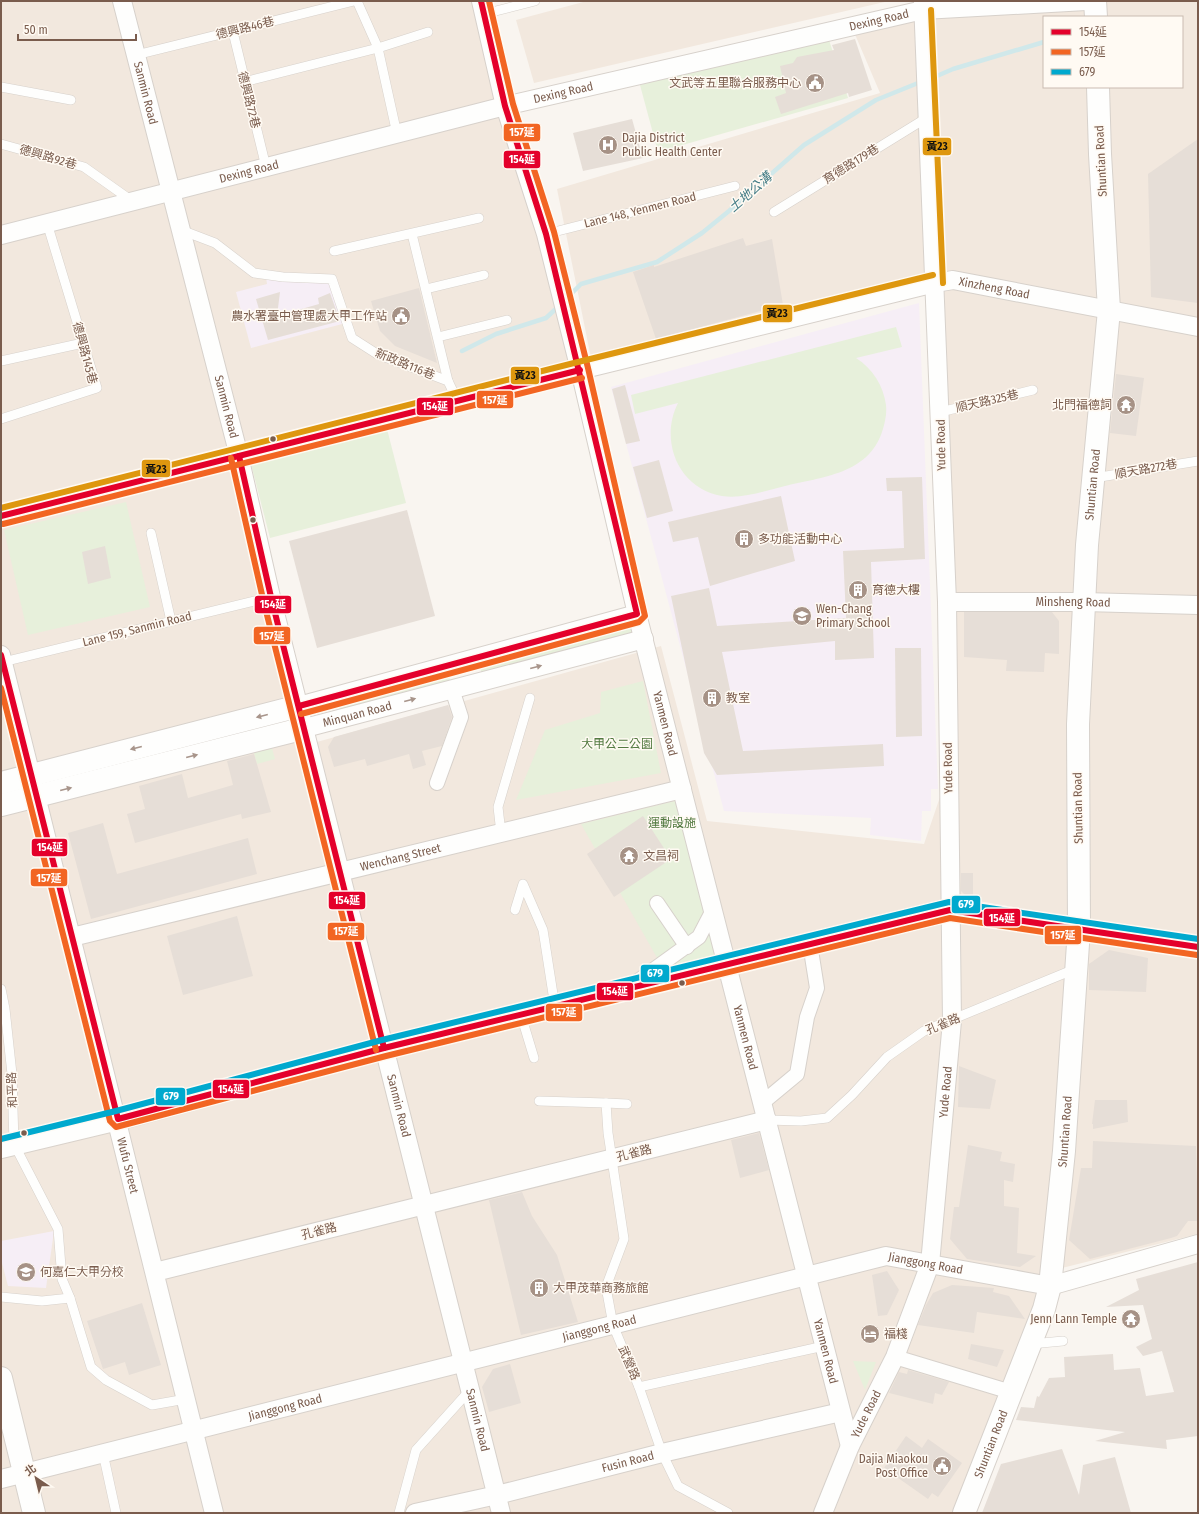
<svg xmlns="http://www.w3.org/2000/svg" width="1199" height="1514" font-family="'Fira Sans Condensed','Noto Sans TC',sans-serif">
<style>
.residential{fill:#f2e8de;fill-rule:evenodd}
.education{fill:#f6eef6}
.green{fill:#e7f0db}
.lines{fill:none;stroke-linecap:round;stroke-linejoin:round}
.stream{stroke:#d0e8ea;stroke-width:4.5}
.building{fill:#e6ded7}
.service-casing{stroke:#d7d1cb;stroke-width:10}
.pedestrian-casing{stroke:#d7d1cb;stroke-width:16}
.minor-casing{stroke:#d7d1cb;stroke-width:20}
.tertiary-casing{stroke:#d7d1cb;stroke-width:24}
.secondary-casing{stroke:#d9d2cb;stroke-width:24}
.service{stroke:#fefefd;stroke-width:9}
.pedestrian{stroke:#fefefd;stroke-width:14}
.minor{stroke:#fefefd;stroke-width:18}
.tertiary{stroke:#fefefd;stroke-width:22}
.secondary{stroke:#fefefd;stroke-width:22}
.bus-1-casing{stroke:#fffaf3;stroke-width:9}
.bus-2-casing{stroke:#fffaf3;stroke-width:9}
.bus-3-casing{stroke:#fffaf3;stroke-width:9}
.bus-4-casing{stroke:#fffaf3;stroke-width:9}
.bus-1{stroke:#e4002b;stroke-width:6}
.bus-2{stroke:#f26522;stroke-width:6}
.bus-3{stroke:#00a9ce;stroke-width:6}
.bus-4{stroke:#de970f;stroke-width:6}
.oneway{fill:#a8958b}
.bus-dot{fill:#7a5c4d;stroke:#fffaf3;stroke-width:1.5}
.labels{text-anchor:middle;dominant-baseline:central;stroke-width:3;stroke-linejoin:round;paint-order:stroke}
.street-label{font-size:12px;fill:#7a5c4d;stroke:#fffaf3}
.poi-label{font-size:12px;fill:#7a5c4d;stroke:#fffaf3;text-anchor:start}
.park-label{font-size:12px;fill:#537a41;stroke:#fffaf3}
.water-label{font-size:13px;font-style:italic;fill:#437c86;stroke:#fffaf3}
.line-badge{stroke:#fffaf3;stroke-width:1.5}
.badge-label{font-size:11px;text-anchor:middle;font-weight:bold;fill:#fff}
.pale-badge-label{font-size:11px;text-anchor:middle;font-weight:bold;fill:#111}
</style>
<rect width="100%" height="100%" fill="#f9f5f0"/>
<g class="residential">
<polygon points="1,1 476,1 570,362 226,448 288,694 299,747 661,646 707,821 924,844 941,794 945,901 1198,958 1198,1234 1062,1268 969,1513 1,1513"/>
<polygon points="587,1 889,1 534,83 516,20"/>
<path d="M 934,1 L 1198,1 L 1198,938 L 954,897 L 944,276 L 591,358 L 557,189 L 880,93 L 854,32 ZM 1044,17 L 1182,17 L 1182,87 L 1044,87 Z"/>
</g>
<g class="education">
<polygon points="266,277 332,281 346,323 251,348 236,292 267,284"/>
<polygon points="919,303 938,789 931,789 931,811 922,811 921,841 870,835 871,818 724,811 611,387"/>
<polygon points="54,1231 46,1288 8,1286 1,1259 1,1241"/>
</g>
<g class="green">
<polygon points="828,37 848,98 658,152 640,85"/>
<path d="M 896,327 L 902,347 L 856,358 C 873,369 883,385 886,405 C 887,414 885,423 882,432 C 868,474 822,477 785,486 C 765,491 743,499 722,496 C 678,489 659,440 678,403 L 635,414 L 631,395 Z"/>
<polygon points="387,429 406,503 270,538 251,464"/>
<polygon points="126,502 150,607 28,635 4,530"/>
<polygon points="631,620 635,635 482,675 478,660"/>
<polygon points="447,669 451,684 340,714 336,699"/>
<polygon points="643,681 661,773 516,800 545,730 600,713 601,692"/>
<polygon points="270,741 275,759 257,764 252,746"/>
<polygon points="683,799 722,952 664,970 581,824"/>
<polygon points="853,1361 876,1362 865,1390"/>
</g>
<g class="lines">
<g class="stream">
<polyline points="930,79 953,69 1044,42"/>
<polyline points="567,298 581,284 657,262 702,233 729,211 804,145 876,100 923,81"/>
<polyline points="462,351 496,334 546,318 560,305"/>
</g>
</g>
<g class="building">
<polygon points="855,39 872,90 849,97 848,93 781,114 775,97 786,93 780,66 793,63 797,57 834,50 832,45"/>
<polygon points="632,119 643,158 583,171 573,133"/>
<polygon points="1198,139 1198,303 1151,297 1148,174"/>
<polygon points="743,238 746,246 772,239 783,305 656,339 633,272 654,265 654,267"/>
<polygon points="419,288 437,363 395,346 380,331 371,301"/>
<polygon points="280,292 277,316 319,304 318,298 330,293 340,321 268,340 256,299"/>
<polygon points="1116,374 1144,378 1136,436 1110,433"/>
<polygon points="625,385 640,441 626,444 612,389"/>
<polygon points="659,460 673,511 647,518 633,467"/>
<polygon points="922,477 925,559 871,562 874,658 835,660 835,641 722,652 743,751 883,744 884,766 717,775 704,753 671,596 709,588 717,626 846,618 843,551 904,548 902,491 887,491 886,478"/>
<polygon points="781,496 795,561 710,586 698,537 673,542 668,522"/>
<polygon points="407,510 435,616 317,648 289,541"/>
<polygon points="105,546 111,578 88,584 82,552"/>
<polygon points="964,612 1052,612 1059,621 1059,654 1045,653 1044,672 1006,671 1007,660 964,657"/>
<polygon points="895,648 921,648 922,736 896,737"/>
<polygon points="448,705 452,717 442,746 422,751 426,765 413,769 409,754 367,766 365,759 334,767 328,747 334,737"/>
<polygon points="254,754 271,812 242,819 241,814 135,843 127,814 145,809 139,786 182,774 188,798 233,785 227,761"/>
<polygon points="643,816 671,859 614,897 587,854"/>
<polygon points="103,823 117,874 248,838 257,874 91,919 68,833"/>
<polygon points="961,873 973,873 973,901 970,900 961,891"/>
<polygon points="237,916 253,976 183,995 167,936"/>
<polygon points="1109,950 1148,958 1146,992 1089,990 1089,964"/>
<polygon points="959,1066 996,1080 990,1109 958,1107"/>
<polygon points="1095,1100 1127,1100 1128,1122 1093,1129 1093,1124 1092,1124"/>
<polygon points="759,1133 769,1170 740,1178 731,1140"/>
<polygon points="1093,1141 1196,1146 1198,1221 1188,1221 1177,1236 1171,1238 1090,1259 1069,1240 1081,1168 1092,1168"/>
<polygon points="968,1145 1002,1152 1000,1161 1015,1164 1013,1182 1004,1180 1004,1206 1019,1208 1017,1253 1036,1256 1020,1267 967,1259 950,1239 954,1207 959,1207"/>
<polygon points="522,1192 532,1216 557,1255 578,1322 521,1335 489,1200"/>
<polygon points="1198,1262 1198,1436 1166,1440 1167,1449 1095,1441 1125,1432 1016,1420 1021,1407 1034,1408 1037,1396 1039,1397 1049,1378 1065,1377 1064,1357 1113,1354 1114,1370 1140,1368 1146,1396 1174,1392 1162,1351 1143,1356 1136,1347 1152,1339 1143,1305 1106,1307 1139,1290 1136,1279"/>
<polygon points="887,1271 899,1290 887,1315 878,1316 872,1275"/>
<polygon points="952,1285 994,1288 993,1292 1009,1296 1025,1319 977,1312 974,1333 918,1325 926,1305 933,1293"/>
<polygon points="142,1303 161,1365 129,1375 125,1362 103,1369 87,1321"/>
<polygon points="971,1344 1004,1350 997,1367 968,1359"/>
<polygon points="510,1364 521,1403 489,1412 482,1387 493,1369"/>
<polygon points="908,1370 949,1382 942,1395 935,1393 933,1404 889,1393 899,1372 907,1374"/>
<polygon points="906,1436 922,1448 928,1439 962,1463 938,1497 932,1493 928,1499 884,1468"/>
<polygon points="1062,1449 1079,1495 1083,1465 1115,1457 1131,1513 982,1513 1001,1464"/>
</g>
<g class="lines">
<defs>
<g id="service">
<polyline points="357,1 378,48 397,134"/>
<polyline points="484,14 535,1"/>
<polyline points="233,32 266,167"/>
<polyline points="136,55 354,1"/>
<polyline points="244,82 378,48 428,32"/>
<polyline points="1,87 71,100"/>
<polyline points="1,144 84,167 132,201"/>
<polyline points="774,212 928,117"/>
<polyline points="181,230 215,243 254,273 283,277 332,279 352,338 377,354 448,381 458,402"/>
<polyline points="412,234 448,381"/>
<polyline points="546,234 735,186"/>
<polyline points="334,251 479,218"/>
<polyline points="426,289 484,275"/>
<polyline points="438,337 507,320"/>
<polyline points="1,361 83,343"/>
<polyline points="940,412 1033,390"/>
<polyline points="1,419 97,388 47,223"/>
<polyline points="1094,478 1198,461"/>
<polyline points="151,533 171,621"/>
<polyline points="3,662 271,597"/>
<polyline points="501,833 498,807 530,698"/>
<polyline points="515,910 523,884 543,930 555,1007"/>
<polyline points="1,989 5,1009 12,1074 14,1144 58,1229 62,1279 70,1298 91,1367 106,1380 152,1405 186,1399"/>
<polyline points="521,1015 534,1058"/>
<polyline points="539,1101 606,1103 608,1133 624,1239 606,1287 613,1325 639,1387 662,1453 678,1486 728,1513"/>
<polyline points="606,1103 627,1104"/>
<polyline points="767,1120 801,1121 827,1118 852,1095 887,1057 924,1031 1075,969"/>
<polyline points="1,1297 42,1301 70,1298"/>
<polyline points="1031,1344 1063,1341"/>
<polyline points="639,1387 824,1346"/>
<polyline points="103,1453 116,1513"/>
<polyline points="399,1513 416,1450 470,1390"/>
</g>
<g id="pedestrian">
<polyline points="437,783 461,717 452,689"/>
<polyline points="657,903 687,947"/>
<polyline points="638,981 699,937 713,910"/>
<polyline points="762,1103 797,1074 807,1017 817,988 810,944"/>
<polyline points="895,1357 1011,1392"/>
</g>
<g id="minor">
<path id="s1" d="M 122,1 L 239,456 L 271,597 L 501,1513"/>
<path id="s2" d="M 481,1 L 505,106 L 546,234 L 580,370 L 637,614 L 850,1446"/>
<path id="s3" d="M 1,235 L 505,106 L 923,10 L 1086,1"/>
<path id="s4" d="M 1,516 L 580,370 L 935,283 L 953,280 L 1198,327"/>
<path id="s5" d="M 947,602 L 1084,602 L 1198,605"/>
<path id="s6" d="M 1,655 L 214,1513"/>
<polyline points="299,706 637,614"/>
<path id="s7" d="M 305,728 L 644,639"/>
<path id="s8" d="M 72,937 L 682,789"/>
<polyline points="155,1272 767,1120"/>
<path id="s9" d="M 1,1479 L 886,1256 L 1050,1286 L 1198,1244"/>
<path id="s10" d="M 415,1513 L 497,1495 L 662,1453 L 841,1412"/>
<path id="s11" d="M 823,1513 L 850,1446 L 895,1357 L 930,1264 L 952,1021 L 947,602 L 923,1"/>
</g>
<g id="tertiary">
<polyline points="1095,1 1096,17"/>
<polyline points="1,783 299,706"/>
<polyline points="1,805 305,728"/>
<polyline points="1,1378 34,1513"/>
<path id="s12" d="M 964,1513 L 1044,1309 L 1050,1286 L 1064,1151 L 1079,929 L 1078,724 L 1087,545 L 1109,310 L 1100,154 L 1098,87"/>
</g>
<polyline id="secondary" points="1,1147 118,1119 384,1048 950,910 1198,947"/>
</defs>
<use href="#service" class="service-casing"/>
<use href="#pedestrian" class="pedestrian-casing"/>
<use href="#minor" class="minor-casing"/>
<use href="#tertiary" class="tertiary-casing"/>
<use href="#secondary" class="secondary-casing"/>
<use href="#service" class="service"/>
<use href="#pedestrian" class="pedestrian"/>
<use href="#minor" class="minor"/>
<use href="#tertiary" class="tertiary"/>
<use href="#secondary" class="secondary"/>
<defs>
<g id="bus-1">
<polyline points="239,456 271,597 384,1048"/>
<polyline points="1,516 580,370"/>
<polyline points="1,655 118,1119 384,1048 950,910 1198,947"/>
<polyline points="299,706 637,614 546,234 505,106 481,1"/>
</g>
<g id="bus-2">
<polyline points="231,458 263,599 376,1050"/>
<polyline points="3,524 582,378"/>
<polyline points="1,688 110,1121 116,1127 386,1056 950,918 1197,955"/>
<polyline points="301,714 639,622 645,616 588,368 554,232 513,104 489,1"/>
</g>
<polyline id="bus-3" points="1,1139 116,1111 382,1040 949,902 1198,939"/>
<g id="bus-4">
<polyline points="931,10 943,283"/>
<polyline points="1,508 578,362 933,275"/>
</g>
</defs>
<use href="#bus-1" class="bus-1-casing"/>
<use href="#bus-2" class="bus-2-casing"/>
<use href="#bus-3" class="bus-3-casing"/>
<use href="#bus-4" class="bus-4-casing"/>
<use href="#bus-1" class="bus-1"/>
<use href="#bus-2" class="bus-2"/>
<use href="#bus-3" class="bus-3"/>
<use href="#bus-4" class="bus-4"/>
</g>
<defs><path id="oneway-solid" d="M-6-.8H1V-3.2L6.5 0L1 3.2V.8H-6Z"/></defs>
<g class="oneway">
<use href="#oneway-solid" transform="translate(536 667) rotate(-15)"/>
<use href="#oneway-solid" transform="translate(410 700) rotate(-15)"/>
<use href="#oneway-solid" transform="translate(262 716) rotate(166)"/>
<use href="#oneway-solid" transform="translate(136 748) rotate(166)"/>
<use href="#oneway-solid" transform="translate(192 756) rotate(-14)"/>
<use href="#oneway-solid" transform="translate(66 789) rotate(-14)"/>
</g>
<defs>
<symbol id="civic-disc" viewBox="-11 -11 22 22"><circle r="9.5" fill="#a69286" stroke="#fffaf3"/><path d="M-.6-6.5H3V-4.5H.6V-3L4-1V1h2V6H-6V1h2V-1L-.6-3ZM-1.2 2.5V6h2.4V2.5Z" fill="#fff"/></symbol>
<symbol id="hospital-disc" viewBox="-11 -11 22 22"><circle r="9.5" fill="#a69286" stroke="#fffaf3"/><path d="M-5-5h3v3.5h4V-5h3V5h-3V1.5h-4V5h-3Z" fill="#fff"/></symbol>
<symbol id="temple-disc" viewBox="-11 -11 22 22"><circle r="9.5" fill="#a69286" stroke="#fffaf3"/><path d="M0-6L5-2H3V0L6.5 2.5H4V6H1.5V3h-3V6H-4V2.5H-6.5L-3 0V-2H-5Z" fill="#fff"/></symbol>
<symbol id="building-disc" viewBox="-11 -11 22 22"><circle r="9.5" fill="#a69286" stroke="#fffaf3"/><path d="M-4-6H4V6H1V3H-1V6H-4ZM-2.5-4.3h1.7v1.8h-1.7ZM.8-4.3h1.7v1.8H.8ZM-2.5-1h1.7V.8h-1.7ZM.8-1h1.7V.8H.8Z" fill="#fff"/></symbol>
<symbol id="school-disc" viewBox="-11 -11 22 22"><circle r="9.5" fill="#a69286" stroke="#fffaf3"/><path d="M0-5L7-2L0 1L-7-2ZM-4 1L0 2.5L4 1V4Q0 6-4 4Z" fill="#fff"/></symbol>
<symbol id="hotel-disc" viewBox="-11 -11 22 22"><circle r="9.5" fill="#a69286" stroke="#fffaf3"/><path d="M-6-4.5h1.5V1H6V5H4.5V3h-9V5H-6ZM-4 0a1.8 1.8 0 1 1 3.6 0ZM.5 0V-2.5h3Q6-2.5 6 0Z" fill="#fff"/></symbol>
</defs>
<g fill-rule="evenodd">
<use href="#civic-disc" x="804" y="72" width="22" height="22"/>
<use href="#hospital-disc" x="597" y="134" width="22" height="22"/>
<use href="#civic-disc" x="390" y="305" width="22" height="22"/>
<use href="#temple-disc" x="1115" y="394" width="22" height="22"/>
<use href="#building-disc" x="733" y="528" width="22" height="22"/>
<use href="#building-disc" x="847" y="579" width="22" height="22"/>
<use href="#school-disc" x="791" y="605" width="22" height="22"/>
<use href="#building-disc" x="701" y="687" width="22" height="22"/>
<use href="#temple-disc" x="618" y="845" width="22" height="22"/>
<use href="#school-disc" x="15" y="1261" width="22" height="22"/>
<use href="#building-disc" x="528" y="1277" width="22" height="22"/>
<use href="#temple-disc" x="1120" y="1308" width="22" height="22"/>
<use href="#hotel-disc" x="859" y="1323" width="22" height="22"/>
<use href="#civic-disc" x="931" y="1455" width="22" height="22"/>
</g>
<g class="bus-dot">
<circle cx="273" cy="439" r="3.5"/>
<circle cx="253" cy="520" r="3.5"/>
<circle cx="682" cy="983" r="3.5"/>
<circle cx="24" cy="1133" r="3.5"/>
</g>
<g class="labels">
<g class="street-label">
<text stroke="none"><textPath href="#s3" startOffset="904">Dexing Road</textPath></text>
<text transform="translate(245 28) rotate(-14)">德興路46巷</text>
<text stroke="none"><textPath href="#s1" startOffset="95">Sanmin Road</textPath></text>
<text stroke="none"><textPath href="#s3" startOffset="580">Dexing Road</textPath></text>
<text transform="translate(249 100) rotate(76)">德興路72巷</text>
<text transform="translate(48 157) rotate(16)">德興路92巷</text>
<text transform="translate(1101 161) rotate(-93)">Shuntian Road</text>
<text transform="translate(851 164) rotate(-32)">育德路179巷</text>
<text stroke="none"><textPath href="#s3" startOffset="256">Dexing Road</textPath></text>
<text transform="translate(640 210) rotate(-14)">Lane 148, Yenmen Road</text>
<text stroke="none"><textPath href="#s4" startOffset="1023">Xinzheng Road</textPath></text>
<text transform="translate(85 353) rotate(75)">德興路145巷</text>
<text transform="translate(405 364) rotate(22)">新政路116巷</text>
<text transform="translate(987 401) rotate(-13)">順天路325巷</text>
<text stroke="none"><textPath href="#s1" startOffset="419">Sanmin Road</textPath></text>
<text transform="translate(941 445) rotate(-91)">Yude Road</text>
<text transform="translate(1146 469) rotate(-10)">順天路272巷</text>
<text stroke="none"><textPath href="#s12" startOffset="1046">Shuntian Road</textPath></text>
<text stroke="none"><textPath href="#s5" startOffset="126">Minsheng Road</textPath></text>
<text transform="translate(137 629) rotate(-14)">Lane 159, Sanmin Road</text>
<text stroke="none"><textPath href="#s7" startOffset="54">Minquan Road</textPath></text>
<text stroke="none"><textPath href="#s2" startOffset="746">Yanmen Road</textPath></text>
<text transform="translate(948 768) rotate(-91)">Yude Road</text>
<text transform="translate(1078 808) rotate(-91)">Shuntian Road</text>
<text stroke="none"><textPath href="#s8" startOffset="338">Wenchang Street</textPath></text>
<text transform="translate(943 1024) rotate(-22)">孔雀路</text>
<text stroke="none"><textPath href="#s2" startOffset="1070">Yanmen Road</textPath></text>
<text transform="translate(12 1090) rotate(-92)">和平路</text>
<text stroke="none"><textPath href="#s11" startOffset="444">Yude Road</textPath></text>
<text stroke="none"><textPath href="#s1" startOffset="1139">Sanmin Road</textPath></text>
<text stroke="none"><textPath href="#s12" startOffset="398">Shuntian Road</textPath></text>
<text transform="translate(634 1153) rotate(-14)">孔雀路</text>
<text stroke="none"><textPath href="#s6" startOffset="526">Wufu Street</textPath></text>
<text transform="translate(319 1231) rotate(-14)">孔雀路</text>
<text stroke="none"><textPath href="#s9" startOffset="953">Jianggong Road</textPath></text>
<text stroke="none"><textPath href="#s9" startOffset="617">Jianggong Road</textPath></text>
<text stroke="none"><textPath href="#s2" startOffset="1394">Yanmen Road</textPath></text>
<text transform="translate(629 1363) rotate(67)">武營路</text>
<text stroke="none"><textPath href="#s9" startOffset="293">Jianggong Road</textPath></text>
<text stroke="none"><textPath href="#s11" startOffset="108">Yude Road</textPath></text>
<text stroke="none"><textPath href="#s1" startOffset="1463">Sanmin Road</textPath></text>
<text stroke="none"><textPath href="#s12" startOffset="74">Shuntian Road</textPath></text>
<text stroke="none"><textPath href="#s10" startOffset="219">Fusin Road</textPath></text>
</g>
<g class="poi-label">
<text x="801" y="83" text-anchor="end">文武等五里聯合服務中心</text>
<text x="622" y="138">Dajia District<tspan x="622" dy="14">Public Health Center</tspan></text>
<text x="387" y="316" text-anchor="end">農水署臺中管理處大甲工作站</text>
<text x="1112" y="405" text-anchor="end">北門福德詞</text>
<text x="758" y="539">多功能活動中心</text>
<text x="872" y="590">育德大樓</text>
<text x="816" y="609">Wen-Chang<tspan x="816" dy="14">Primary School</tspan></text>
<text x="726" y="698">教室</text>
<text x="643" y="856">文昌祠</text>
<text x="40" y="1272">何嘉仁大甲分校</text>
<text x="553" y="1288">大甲茂華商務旅館</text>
<text x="1117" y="1319" text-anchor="end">Jenn Lann Temple</text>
<text x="884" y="1334">福棧</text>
<text x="928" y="1459" text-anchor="end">Dajia Miaokou<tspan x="928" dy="14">Post Office</tspan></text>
</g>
<g class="park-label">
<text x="617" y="744">大甲公二公園</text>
<text x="672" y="823">運動設施</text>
</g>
<g class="water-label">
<text transform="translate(750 192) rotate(-41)">土地公溝</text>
</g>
</g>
<g class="line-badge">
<rect x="503" y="123" width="38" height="19" rx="4" fill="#f26522"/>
<rect x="922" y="137" width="30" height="19" rx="4" fill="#de970f"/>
<rect x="503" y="150" width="38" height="19" rx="4" fill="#e4002b"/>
<rect x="762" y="304" width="31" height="19" rx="4" fill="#de970f"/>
<rect x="510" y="366" width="30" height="19" rx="4" fill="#de970f"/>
<rect x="476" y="390" width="38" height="19" rx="4" fill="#f26522"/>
<rect x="416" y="397" width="38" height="19" rx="4" fill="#e4002b"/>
<rect x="141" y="459" width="30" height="19" rx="4" fill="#de970f"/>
<rect x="254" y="595" width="38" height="19" rx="4" fill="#e4002b"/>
<rect x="253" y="626" width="38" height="19" rx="4" fill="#f26522"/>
<rect x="31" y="838" width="37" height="19" rx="4" fill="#e4002b"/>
<rect x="30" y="868" width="38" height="19" rx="4" fill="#f26522"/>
<rect x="328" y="891" width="38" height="19" rx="4" fill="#e4002b"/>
<rect x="951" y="895" width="30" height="19" rx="4" fill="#00a9ce"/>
<rect x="983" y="908" width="38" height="19" rx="4" fill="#e4002b"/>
<rect x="327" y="922" width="38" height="19" rx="4" fill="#f26522"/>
<rect x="1044" y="925" width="38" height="20" rx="4" fill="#f26522"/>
<rect x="640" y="964" width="30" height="19" rx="4" fill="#00a9ce"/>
<rect x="596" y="982" width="38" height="19" rx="4" fill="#e4002b"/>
<rect x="545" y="1003" width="38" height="19" rx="4" fill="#f26522"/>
<rect x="212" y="1079" width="38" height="20" rx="4" fill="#e4002b"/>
<rect x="155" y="1087" width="31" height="19" rx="4" fill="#00a9ce"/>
</g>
<g class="badge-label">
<text x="522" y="136">157延</text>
<text x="522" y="163">154延</text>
<text x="495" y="404">157延</text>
<text x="435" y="410">154延</text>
<text x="273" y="608">154延</text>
<text x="272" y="640">157延</text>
<text x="50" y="851">154延</text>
<text x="49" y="882">157延</text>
<text x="347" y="904">154延</text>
<text x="966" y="908">679</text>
<text x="1002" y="922">154延</text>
<text x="346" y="935">157延</text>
<text x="1063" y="939">157延</text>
<text x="655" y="977">679</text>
<text x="615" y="995">154延</text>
<text x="564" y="1016">157延</text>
<text x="231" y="1093">154延</text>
<text x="171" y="1100">679</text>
</g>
<g class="pale-badge-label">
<text x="937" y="150">黃23</text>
<text x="777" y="317">黃23</text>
<text x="525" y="379">黃23</text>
<text x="156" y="473">黃23</text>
</g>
<rect width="1199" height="1514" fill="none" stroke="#7a5c4d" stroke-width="4"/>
<rect x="1043" y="16" width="140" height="72" fill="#fffaf3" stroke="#cabbb1"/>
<rect x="1051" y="29" width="20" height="6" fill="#e4002b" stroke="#cabbb1"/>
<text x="1079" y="36" font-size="12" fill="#7a5c4d">154延</text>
<rect x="1051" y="49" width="20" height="6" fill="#f26522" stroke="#cabbb1"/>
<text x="1079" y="56" font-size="12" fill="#7a5c4d">157延</text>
<rect x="1051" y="69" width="20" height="6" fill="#00a9ce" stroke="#cabbb1"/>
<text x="1079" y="76" font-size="12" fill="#7a5c4d">679</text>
<g transform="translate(36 1478) rotate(325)" stroke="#fffaf3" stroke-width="3" paint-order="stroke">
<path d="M0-3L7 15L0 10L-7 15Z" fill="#7a5c4d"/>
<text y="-6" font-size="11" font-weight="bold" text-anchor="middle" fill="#7a5c4d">北</text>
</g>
<path d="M18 34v6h118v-6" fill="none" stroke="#7a5c4d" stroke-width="2"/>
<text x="24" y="34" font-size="12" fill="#7a5c4d" stroke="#fffaf3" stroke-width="3" paint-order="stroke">50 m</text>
</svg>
